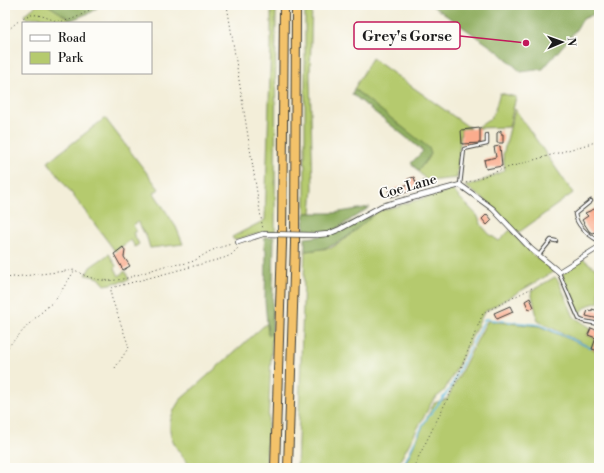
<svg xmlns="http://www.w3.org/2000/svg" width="604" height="473" font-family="'Libre Bodoni',serif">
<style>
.green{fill:#b5ca6e;stroke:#687345}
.forest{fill:#90ae61;stroke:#56653e}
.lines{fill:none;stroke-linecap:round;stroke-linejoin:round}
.stream{stroke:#64bce1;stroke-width:1.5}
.building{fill:#fbac8d}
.lane-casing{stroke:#3c3c38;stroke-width:4.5}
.street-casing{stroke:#3c3c38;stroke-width:6}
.highway-casing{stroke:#3c3c38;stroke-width:10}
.path{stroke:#3c3c38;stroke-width:1;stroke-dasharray:1 3;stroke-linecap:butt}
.lane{stroke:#fff;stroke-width:2.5}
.street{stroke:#fff;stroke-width:4.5}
.highway{stroke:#f3c26a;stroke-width:8}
.street-bridge-casing{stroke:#3c3c38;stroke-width:6;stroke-linecap:butt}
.street-bridge{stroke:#fff;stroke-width:4.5}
.labels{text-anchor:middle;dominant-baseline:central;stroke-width:3.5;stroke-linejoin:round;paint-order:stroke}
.street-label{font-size:14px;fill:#1c1c1c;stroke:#fdfcf7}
.leader{fill:none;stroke:#c2185b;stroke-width:1.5}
.callout-dot{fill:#c2185b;stroke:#fdfcf7;stroke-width:1.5}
.callout{fill:#fdfcf7;stroke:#c2185b;stroke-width:1.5}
.callout-label{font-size:15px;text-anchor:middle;font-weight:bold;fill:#1c1c1c}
</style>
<rect width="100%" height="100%" fill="#fdfcf7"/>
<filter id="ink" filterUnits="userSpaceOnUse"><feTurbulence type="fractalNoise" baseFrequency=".025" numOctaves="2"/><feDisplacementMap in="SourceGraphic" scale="8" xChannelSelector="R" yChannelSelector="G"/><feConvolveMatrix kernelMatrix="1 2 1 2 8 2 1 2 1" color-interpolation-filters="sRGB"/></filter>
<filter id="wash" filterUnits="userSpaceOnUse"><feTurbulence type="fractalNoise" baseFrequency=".012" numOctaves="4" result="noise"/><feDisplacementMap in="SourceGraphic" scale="16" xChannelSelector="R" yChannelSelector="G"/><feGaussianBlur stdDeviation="0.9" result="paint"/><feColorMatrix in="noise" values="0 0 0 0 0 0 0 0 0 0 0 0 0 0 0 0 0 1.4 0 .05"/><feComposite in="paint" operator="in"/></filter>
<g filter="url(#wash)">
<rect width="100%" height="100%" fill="#f3eed9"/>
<g class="green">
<path d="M 37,5 L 48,5 L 71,20 C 55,24 41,14 27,19 L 24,15 Z"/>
<polygon points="271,5 276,5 275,232 265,232 234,240 232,237 265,220 271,44"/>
<polygon points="305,5 312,5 310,75 313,188 311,213 305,213"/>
<polygon points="372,58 470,128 461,129 457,178 427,181 418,171 431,154 354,89"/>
<path d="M 500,93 L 516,97 L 509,127 L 475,128 C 496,118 493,114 500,93 Z"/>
<polygon points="515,109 573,193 518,233 485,200 465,186 480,182 505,170 503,155"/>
<polygon points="105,118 159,189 154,193 176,227 183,244 150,248 147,238 138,222 133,225 136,231 133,233 139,244 135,247 131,240 115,251 48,162"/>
<polygon points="452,190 477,215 482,226 489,234 499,241 510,230 533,255 553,268 555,271 484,312 457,368 444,391 433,400 396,468 297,468 305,251 331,248 340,243 376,212"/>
<polygon points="109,254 116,266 115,268 119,276 125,271 129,280 105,285 99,278 86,275 90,267"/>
<polygon points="583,259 599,271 599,302 589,305 577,314 563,280 563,273"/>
<polygon points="555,277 558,280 574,317 591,328 587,335 595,338 592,348 538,321 531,291"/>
<polygon points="487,321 539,326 599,352 599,468 403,468 434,403 447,399"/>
<path d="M 267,323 L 268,334 L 272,334 L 266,468 L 192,468 C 171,444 161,428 180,400 Z"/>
</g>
<g class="forest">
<polygon points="48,5 100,5 92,12 71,20"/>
<polygon points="431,5 599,5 599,12 583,19 573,34 543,69 521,72 500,53"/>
<polygon points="354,89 429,148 431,154 418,171 411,163 423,151 352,94"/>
<polygon points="370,207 339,227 329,232 304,233 305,213 334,213"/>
<path d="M 373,215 C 348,236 339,249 305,251 L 305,238 C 335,237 347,219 373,215 Z"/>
<polygon points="265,237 274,237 272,334 268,335 265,301 266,250 264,247"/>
</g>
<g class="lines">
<polyline class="stream" points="402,468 425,421 449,390 485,319 540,325 591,348"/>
</g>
<g id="blocks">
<g class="building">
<polygon points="480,128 480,143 462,144 461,130"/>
<polygon points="501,130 501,134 503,134 503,143 497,143 497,133"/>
<polygon points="500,146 502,166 486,169 484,160 496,157 494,147"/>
<polygon points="414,177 418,189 390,197 388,191 409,184 408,179"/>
<polygon points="599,207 599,238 595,232 592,233 589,231 582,220 588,216 585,213"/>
<polygon points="487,214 492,220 487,225 482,219"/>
<polygon points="123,247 125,251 124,257 130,266 123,270 114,254"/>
<polygon points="530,298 534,307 529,310 525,301"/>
<polygon points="510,306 513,312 497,319 494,313"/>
<polygon points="592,309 599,311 599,319 586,316 588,310 592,311"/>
<polygon points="591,328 599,331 599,351 592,349 596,338 588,335"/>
</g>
</g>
</g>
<g filter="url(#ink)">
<use href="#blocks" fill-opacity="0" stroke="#3c3c38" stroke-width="1"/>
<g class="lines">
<defs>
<g id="lane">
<polyline points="460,185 464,149 487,144 487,135"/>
<path d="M 591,201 L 575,214 C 577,227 588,235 599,241"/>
<polyline points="539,255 551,240 556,241"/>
<polyline points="559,273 579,319 583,321 599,324"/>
</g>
<g id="street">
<polyline points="317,235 328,234 340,229 382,206 460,185 493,209 531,249 559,272 599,247"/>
<polyline points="238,242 263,234"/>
</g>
<g id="highway">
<polyline points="275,468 282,243 284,5"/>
<polyline points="288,468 295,243 296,5"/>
</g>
</defs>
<use href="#lane" class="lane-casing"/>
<use href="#street" class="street-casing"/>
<use href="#highway" class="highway-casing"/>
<g class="path">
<polyline points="227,5 263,230"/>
<path d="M 5,33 C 12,27 19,19 27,16 C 39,12 47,19 57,21 C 71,23 86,12 97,5"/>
<polyline points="423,180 430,187"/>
<polyline points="466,183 503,169 599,141"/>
<path d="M 5,278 L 75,270 C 106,290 130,277 161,267 C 170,264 181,265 191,262 C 199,259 205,253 213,250 C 219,247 227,246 233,243"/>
<polyline points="5,350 31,322 56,299 75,270"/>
<polyline points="115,368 129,347 111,296 111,288 224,258 231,255 238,248"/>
<polyline points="413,468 454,386 483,313 532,288"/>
</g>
<use href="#lane" class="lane"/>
<use href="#street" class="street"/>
<use href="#highway" class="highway"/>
<defs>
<polyline id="street-bridge" points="263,234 317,235"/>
</defs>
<use href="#street-bridge" class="street-bridge-casing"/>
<use href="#street-bridge" class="street-bridge"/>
</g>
</g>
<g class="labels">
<g class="street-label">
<text transform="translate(408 187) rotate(-16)">Coe Lane</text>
</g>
</g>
<path class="leader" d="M526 43L460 36"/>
<circle class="callout-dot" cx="526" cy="43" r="4"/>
<rect class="callout" x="354" y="22" width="106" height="27" rx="4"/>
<g class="callout-label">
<text x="407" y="41">Grey's Gorse</text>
</g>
<rect width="604" height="473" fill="none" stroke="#fdfcf7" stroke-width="20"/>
<rect x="22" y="22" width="130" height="52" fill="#fdfcf7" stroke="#a3a29f"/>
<rect x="30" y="35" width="20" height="6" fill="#ffffff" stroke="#a3a29f"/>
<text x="58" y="42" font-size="12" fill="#1c1c1c">Road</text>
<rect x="30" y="52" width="20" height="12" fill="#b5ca6e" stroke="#a3a29f"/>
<text x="58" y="62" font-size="12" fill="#1c1c1c">Park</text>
<g transform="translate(562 42) rotate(88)" stroke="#fdfcf7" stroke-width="3" paint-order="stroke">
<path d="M0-3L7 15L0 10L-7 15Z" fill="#1c1c1c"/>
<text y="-6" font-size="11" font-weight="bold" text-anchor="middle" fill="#1c1c1c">N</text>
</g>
</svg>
